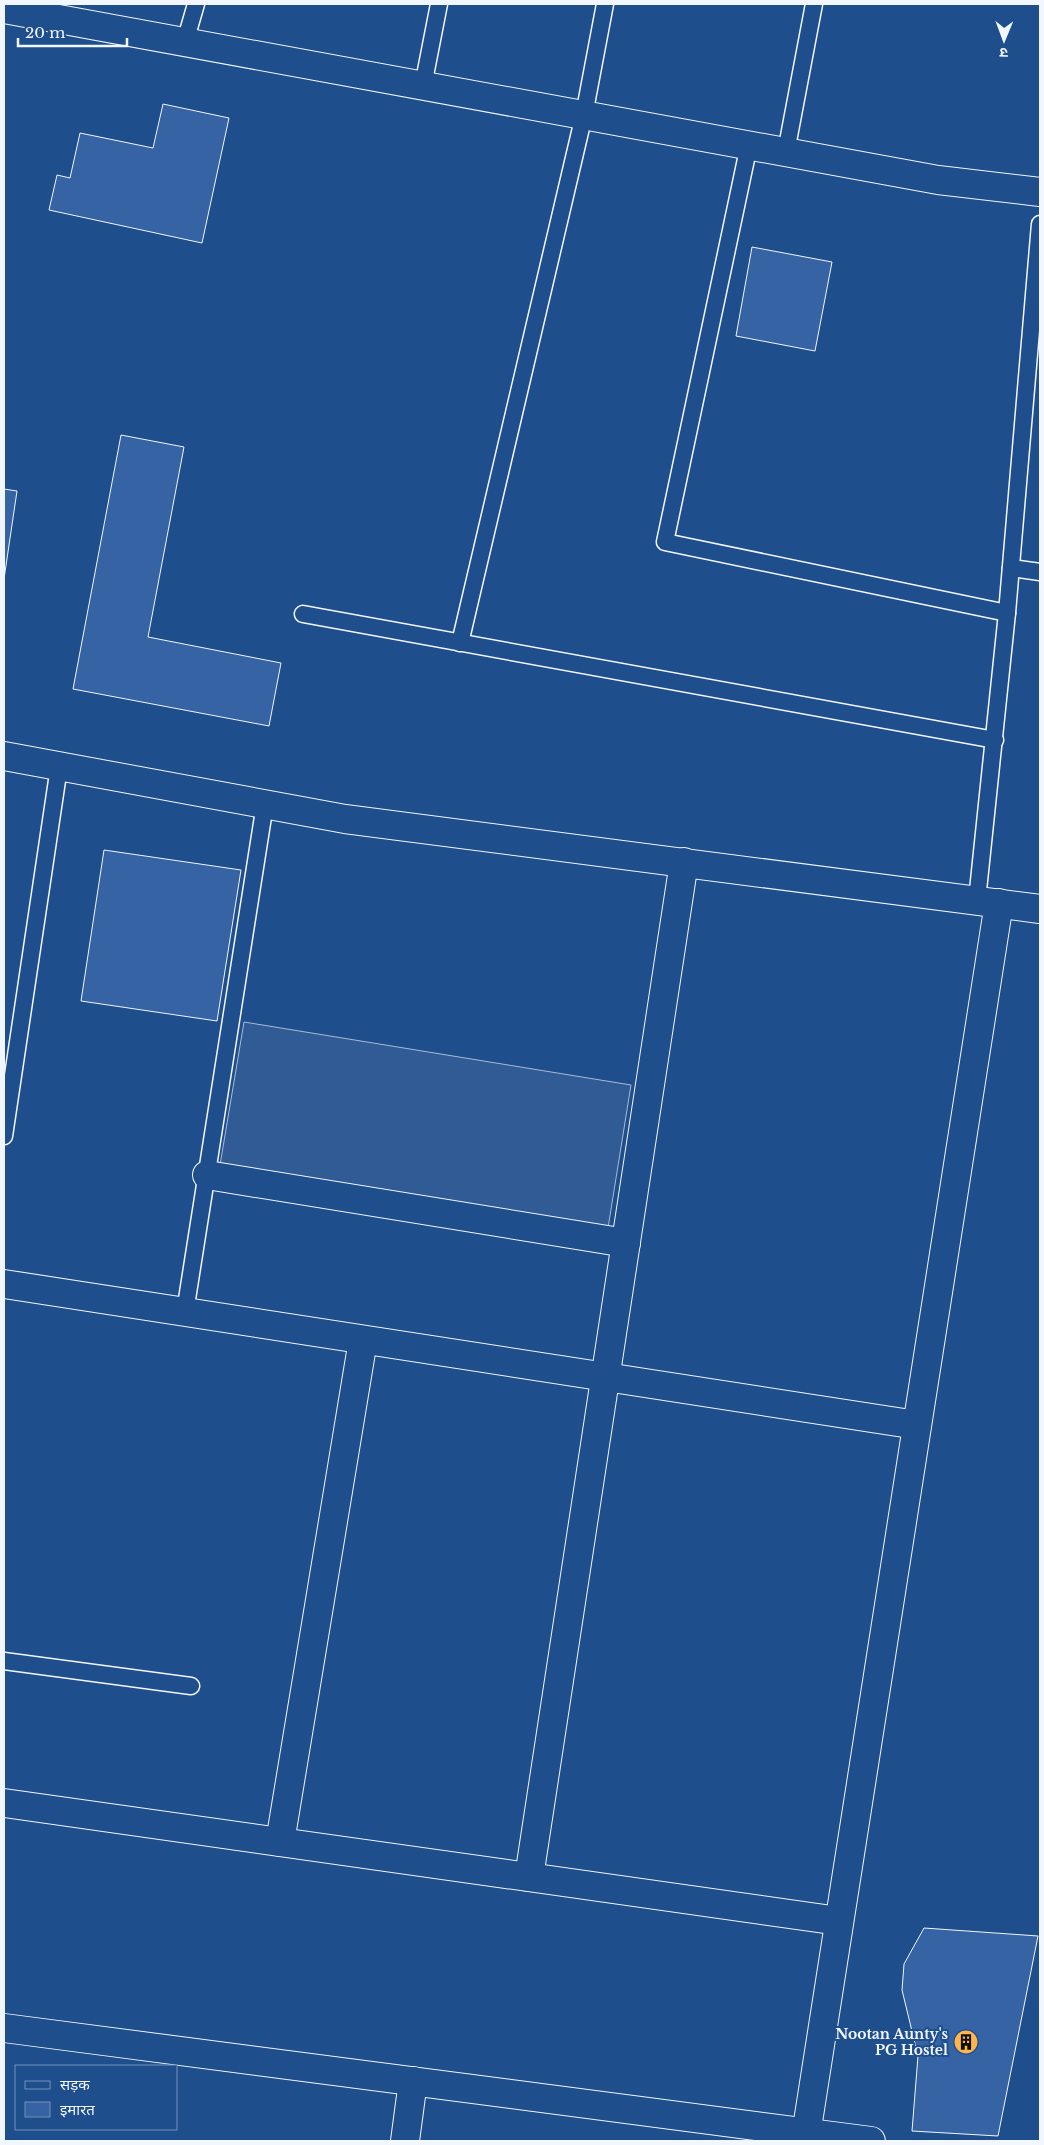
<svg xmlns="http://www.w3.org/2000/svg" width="1044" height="2145" font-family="'Libre Baskerville','Noto Sans Devanagari',serif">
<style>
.built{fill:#305b95;stroke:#a8bbd7}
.building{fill:#3563a3;stroke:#f2f6ff}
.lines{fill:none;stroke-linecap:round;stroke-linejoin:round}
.lane-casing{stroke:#f2f6ff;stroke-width:19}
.street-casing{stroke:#f2f6ff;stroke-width:30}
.secondary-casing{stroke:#f2f6ff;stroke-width:30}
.lane{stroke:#1f4e8c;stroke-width:16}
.street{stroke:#1f4e8c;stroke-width:28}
.secondary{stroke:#1f4e8c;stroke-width:28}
.labels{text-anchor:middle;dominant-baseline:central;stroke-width:4;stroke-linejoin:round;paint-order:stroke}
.poi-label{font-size:14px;font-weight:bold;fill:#f2f6ff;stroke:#1f4e8c;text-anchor:end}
</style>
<rect width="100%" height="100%" fill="#1f4e8c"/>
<polygon class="built" points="244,1022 631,1085 608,1228 220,1165"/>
<g class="building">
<polygon points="163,104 229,118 202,243 49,210 57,175 70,178 80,133 153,148"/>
<polygon points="752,247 832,262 815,351 736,336"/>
<polygon points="121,435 184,447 148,637 281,663 269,726 73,689"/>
<polygon points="4,489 17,491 4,579"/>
<polygon points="104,850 241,870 217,1021 81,1001"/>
<polygon points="924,1928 1038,1936 998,2136 912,2131 918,2056 902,1990 904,1964"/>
</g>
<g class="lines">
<defs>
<g id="lane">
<polyline points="185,42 196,4"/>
<polyline points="423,86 439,4"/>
<polyline points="749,145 665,542 1007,613"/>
<polyline points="786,152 814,4"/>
<polyline points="1011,568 1040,572"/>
<polyline points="303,614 995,740"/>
<polyline points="460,643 584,115 605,4"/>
<polyline points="977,900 1007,613 1040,224"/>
<polyline points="4,1136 59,767"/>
<polyline points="185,1312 265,804"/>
<polyline points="4,1661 191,1686"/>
</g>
<g id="street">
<polyline points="4,9 938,180 1040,192"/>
<polyline points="4,756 345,819 1040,909"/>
<polyline points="207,1175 626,1243"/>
<polyline points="4,1284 917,1425"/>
<polyline points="4,1803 839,1921"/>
<polyline points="280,1842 363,1340"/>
<polyline points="529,1877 684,862"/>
<polyline points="405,2141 413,2081"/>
<polyline points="805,2141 999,903"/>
</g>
<polyline id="secondary" points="4,2028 871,2141"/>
</defs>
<use href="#lane" class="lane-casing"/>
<use href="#street" class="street-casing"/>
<use href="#secondary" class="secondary-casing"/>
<use href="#lane" class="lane"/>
<use href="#street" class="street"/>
<use href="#secondary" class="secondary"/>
</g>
<defs>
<symbol id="building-disc" viewBox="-11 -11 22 22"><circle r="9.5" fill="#ffb74d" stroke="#1f4e8c"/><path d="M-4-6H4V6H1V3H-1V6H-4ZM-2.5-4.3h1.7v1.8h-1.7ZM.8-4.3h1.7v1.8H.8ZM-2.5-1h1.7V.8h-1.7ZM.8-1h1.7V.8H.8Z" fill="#111"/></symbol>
</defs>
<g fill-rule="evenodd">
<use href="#building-disc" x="952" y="2028" width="28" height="28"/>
</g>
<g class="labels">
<g class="poi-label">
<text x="948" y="2034">Nootan Aunty's<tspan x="948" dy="16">PG Hostel</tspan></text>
</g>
</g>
<rect width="1044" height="2145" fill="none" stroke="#f2f6ff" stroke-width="10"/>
<rect x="15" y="2065" width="162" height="65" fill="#1f4e8c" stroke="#7391ba"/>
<rect x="25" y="2081" width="25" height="8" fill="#1f4e8c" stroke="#7391ba"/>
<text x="60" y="2090" font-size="15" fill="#f2f6ff">सड़क</text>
<rect x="25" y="2102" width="25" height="15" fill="#3563a3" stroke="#7391ba"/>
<text x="60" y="2115" font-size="15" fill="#f2f6ff">इमारत</text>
<g transform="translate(1004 40) rotate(181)" stroke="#1f4e8c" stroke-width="4" paint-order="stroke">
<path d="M0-4L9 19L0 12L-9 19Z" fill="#f2f6ff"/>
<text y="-8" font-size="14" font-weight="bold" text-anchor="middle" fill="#f2f6ff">उ</text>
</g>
<path d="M18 38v8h109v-8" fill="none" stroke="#f2f6ff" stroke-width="2.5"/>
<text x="25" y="38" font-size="15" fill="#f2f6ff" stroke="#1f4e8c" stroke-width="4" paint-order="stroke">20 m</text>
</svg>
